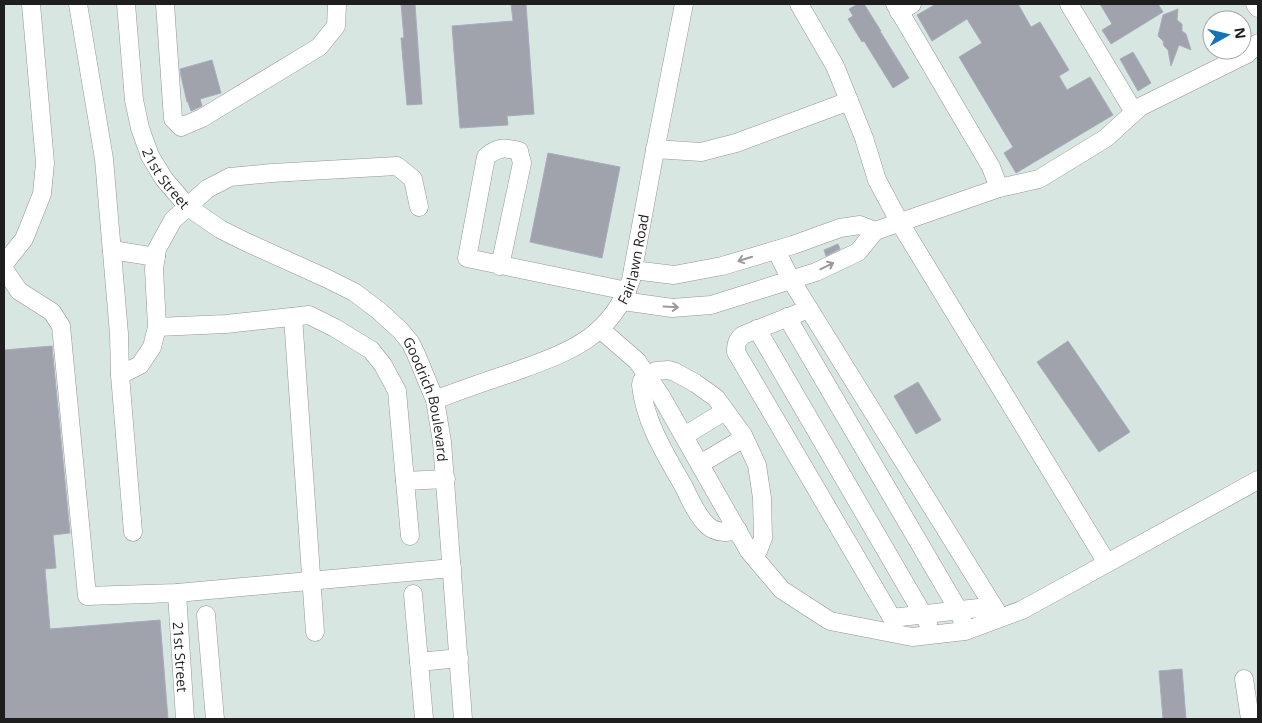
<svg xmlns="http://www.w3.org/2000/svg" width="1262" height="723" font-family="'Open Sans',sans-serif">
<style>
.industrial{fill:#d8e6e1;fill-rule:evenodd}
.building{fill:#a1a3ac;stroke:#a9acbe}
.lines{fill:none;stroke-linecap:round;stroke-linejoin:round}
.minor-casing{stroke:#959595;stroke-width:19}
.minor{stroke:#fff;stroke-width:18}
.oneway{stroke:#9a9a9a}
.labels{text-anchor:middle;dominant-baseline:central;stroke-width:4;stroke-linejoin:round;paint-order:stroke}
.street-label{font-size:14px;fill:#1e1e1e;stroke:#fff}
</style>
<rect width="100%" height="100%" fill="#e6e5ee"/>
<path class="industrial" d="M 4,4 L 1258,4 L 1258,719 L 4,719 ZM 1212,20 L 1242,20 L 1242,50 L 1212,50 Z"/>
<g class="building">
<polygon points="401,4 415,4 422,104 407,105 401,38 404,38"/>
<polygon points="511,4 526,4 534,114 507,116 508,125 460,128 452,26 513,21"/>
<polygon points="858,4 864,4 881,31 880,31 909,78 893,88 864,41 862,42 848,19 853,16 849,9"/>
<polygon points="936,4 1018,4 1031,27 1040,22 1069,70 1059,76 1067,90 1090,77 1113,115 1016,173 1004,153 1013,147 959,57 982,43 967,19 932,41 917,15"/>
<polygon points="1100,4 1158,4 1163,12 1111,44 1102,30 1112,24"/>
<polygon points="1178,9 1177,20 1182,24 1182,31 1186,34 1191,50 1179,45 1171,66 1168,50 1164,46 1163,41 1158,36 1163,15"/>
<polygon points="1133,52 1151,83 1138,91 1120,59"/>
<polygon points="212,60 221,93 200,99 202,106 191,111 188,102 187,102 181,76 180,69"/>
<polygon points="548,153 620,167 602,258 530,242"/>
<polygon points="838,244 840,249 826,256 824,250"/>
<polygon points="1068,341 1130,432 1099,452 1037,362"/>
<polygon points="52,346 70,533 53,535 56,568 45,569 50,629 160,620 168,719 4,719 4,350"/>
<polygon points="918,382 941,420 916,434 894,396"/>
<polygon points="1182,669 1186,719 1163,719 1159,671"/>
</g>
<g class="lines">
<defs>
<g id="minor">
<polyline points="78,4 104,159 119,334 120,375"/>
<path id="s1" d="M 126,4 L 134,100 L 140,128 L 150,156 L 164,179 L 188,207 L 220,229 L 246,242 L 328,279 L 354,292 L 378,310 L 400,330 L 410,342 L 416,354 L 435,400 L 442,442 L 463,719"/>
<polyline points="165,4 173,119 181,127 202,118 319,47 336,26 337,4"/>
<polyline points="800,4 799,4 835,66 864,138 877,180 900,223 1107,563"/>
<polyline points="895,4 991,167 999,188"/>
<polyline points="1069,4 1134,112"/>
<polyline points="1255,4 1258,8"/>
<polyline points="899,12 912,4"/>
<polyline points="655,149 701,152 736,143 849,101"/>
<polyline points="419,207 413,179 397,166 272,173 230,177 207,189 173,220 157,249 154,269 157,327 226,324 309,315 335,328 371,350 383,365 397,391 405,481 446,479"/>
<polyline points="875,231 999,188 1039,179 1106,138 1140,107 1247,54 1258,43"/>
<polyline points="112,250 156,257"/>
<polyline points="776,250 791,280 997,612"/>
<polyline points="4,264 24,239 42,194 45,163 31,4"/>
<path d="M 500,266 L 522,163 L 519,151 C 504,147 498,147 486,157 L 467,258 L 627,291"/>
<polyline points="4,269 19,291 52,312 61,326 87,596 177,593 452,568"/>
<polyline points="623,301 672,308 711,305 816,272 858,252 875,231 860,225 840,228 793,245 722,266 674,275 633,270"/>
<path d="M 809,309 L 743,335 C 737,340 736,344 736,352 L 892,618 L 987,607 L 991,603"/>
<polyline points="293,317 315,632"/>
<polyline points="787,317 959,611 962,620"/>
<polyline points="600,329 637,361 661,396 749,551 782,590 830,621 912,637 965,631 1022,610 1258,480"/>
<polyline points="757,329 928,623"/>
<path id="s2" d="M 435,400 C 461,390 487,381 514,372 C 568,352 610,339 631,280 L 654,156 L 684,4"/>
<polyline points="684,436 725,411"/>
<polyline points="700,464 744,438"/>
<polyline points="405,481 410,536"/>
<path d="M 738,530 C 729,533 716,533 708,526 C 698,517 690,500 684,487 C 666,455 645,423 641,385 L 642,381 L 647,375 L 656,371 L 668,370 L 675,372 L 695,383 L 716,398 L 743,435 L 757,465 L 762,498 L 763,538 L 758,551 L 754,556"/>
<polyline points="133,532 120,375 140,365 152,347 157,327"/>
<path id="s3" d="M 177,593 L 185,719"/>
<polyline points="413,594 419,662 459,658"/>
<polyline points="206,615 215,719"/>
<polyline points="419,662 424,719"/>
<polyline points="1244,679 1250,719"/>
</g>
</defs>
<use href="#minor" class="minor-casing"/>
<use href="#minor" class="minor"/>
</g>
<defs><path id="oneway-shaft" d="M-6 0H5M1.5-3L5.5 0L1.5 3" fill="none" stroke-width="1.6" stroke-linecap="round" stroke-linejoin="round" transform="scale(1.25)"/></defs>
<g class="oneway">
<use href="#oneway-shaft" transform="translate(745 259) rotate(163)"/>
<use href="#oneway-shaft" transform="translate(827 266) rotate(-26)"/>
<use href="#oneway-shaft" transform="translate(671 307) rotate(3)"/>
</g>
<g class="labels">
<g class="street-label">
<text stroke="none"><textPath href="#s1" startOffset="182">21st Street</textPath></text>
<text stroke="none"><textPath href="#s2" startOffset="260">Fairlawn Road</textPath></text>
<text stroke="none"><textPath href="#s1" startOffset="541">Goodrich Boulevard</textPath></text>
<text stroke="none"><textPath href="#s3" startOffset="64">21st Street</textPath></text>
</g>
</g>
<rect width="1262" height="723" fill="none" stroke="#1e1e1e" stroke-width="10"/>
<g transform="translate(1227 35) rotate(82)"><circle r="24" fill="#ffffff" stroke="#a5a5a5"/>
<path d="M0-4L9 19L0 12L-9 19Z" fill="#1574b7"/>
<text y="-8" font-size="14" font-weight="bold" text-anchor="middle" fill="#1e1e1e">N</text>
</g>
</svg>
